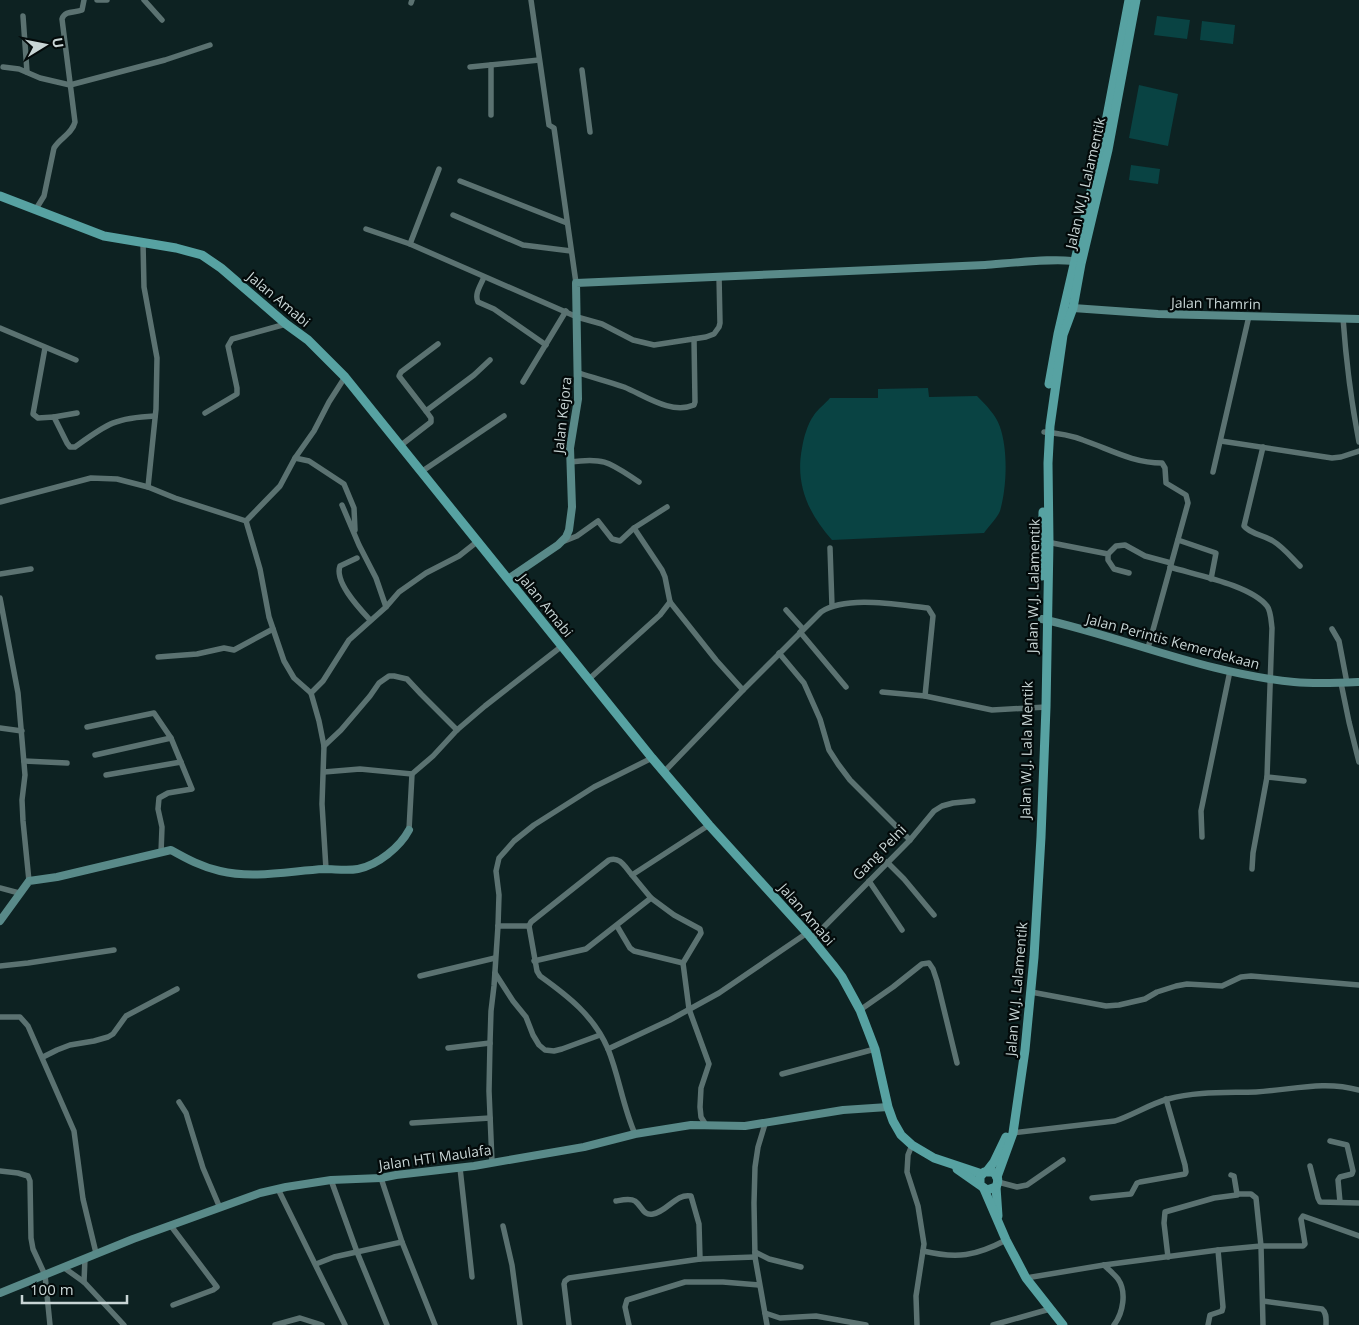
<svg xmlns="http://www.w3.org/2000/svg" width="1359" height="1325" font-family="'Open Sans',sans-serif">
<style>
.green{fill:#094343}
.lines{fill:none;stroke-linecap:round;stroke-linejoin:round}
.street{stroke:#5b7271;stroke-width:5.5}
.secondary{stroke:#598a89;stroke-width:8}
.primary{stroke:#57a2a2;stroke-width:9}
.labels{text-anchor:middle;dominant-baseline:central;stroke-width:4.5;stroke-linejoin:round;paint-order:stroke}
.street-label{font-size:14px;fill:#c8d5d5;stroke:#030a0a}
</style>
<rect width="100%" height="100%" fill="#0d2222"/>
<g class="green">
<polygon points="1157,16 1190,20 1187,39 1154,35"/>
<polygon points="1202,21 1235,25 1233,44 1200,40"/>
<polygon points="1139,85 1178,94 1168,146 1129,138"/>
<polygon points="1131,165 1160,169 1158,184 1129,180"/>
<path d="M 928,388 L 929,397 L 977,396 C 986,405 996,415 1000,427 C 1008,450 1007,487 1000,511 C 997,518 989,526 984,533 L 832,540 C 808,513 795,484 802,448 C 804,437 807,425 814,415 C 818,409 825,404 830,398 L 878,398 L 878,389 Z"/>
</g>
<g class="lines">
<g class="street">
<polyline points="97,0 107,0"/>
<polyline points="144,0 162,20"/>
<polyline points="531,0 549,125 554,128 576,283"/>
<polyline points="411,3 412,0"/>
<polyline points="23,16 27,72"/>
<polyline points="491,65 491,115"/>
<polyline points="3,67 19,69 40,78 70,85 165,60 210,45"/>
<polyline points="470,67 539,60"/>
<polyline points="582,70 590,132"/>
<polyline points="460,181 567,223"/>
<path d="M 36,209 L 44,196 L 54,148 C 60,138 72,134 75,122 L 62,19 C 65,10 75,13 82,10 L 84,0"/>
<polyline points="453,215 523,245 571,251"/>
<polyline points="366,229 410,244 577,317 602,324 633,340 654,345 706,337 714,334 719,327 720,323 719,276"/>
<polyline points="143,243 144,287 157,358 156,409 148,487"/>
<polyline points="410,244 439,169"/>
<path d="M 484,277 C 481,285 474,294 478,302 L 494,309 L 546,345"/>
<path d="M 1343,318 C 1346,360 1351,401 1359,442"/>
<polyline points="0,328 76,360"/>
<path d="M 45,348 L 33,414 L 38,418 L 54,417 L 67,443 L 70,447 L 75,447 C 107,424 114,418 155,416"/>
<path d="M 579,373 C 594,378 610,382 624,387 C 644,395 671,415 694,405 L 695,402 L 694,339"/>
<polyline points="523,382 566,311"/>
<polyline points="426,411 399,376 401,372 438,344"/>
<polyline points="205,413 237,394 237,388 228,346 232,339 286,324"/>
<polyline points="54,417 77,413"/>
<path d="M 1044,432 C 1057,433 1070,435 1083,440 C 1109,449 1133,463 1162,463 L 1165,468 L 1166,483 L 1186,495 L 1188,503 L 1148,648"/>
<polyline points="1221,441 1332,458 1341,457 1359,451"/>
<polyline points="400,446 431,422 431,418 426,411 474,375 490,360"/>
<path d="M 1263,447 L 1244,526 C 1250,534 1264,535 1273,541 C 1283,547 1291,557 1300,566"/>
<polyline points="295,458 309,461 344,484 354,508 355,530"/>
<path d="M 570,462 C 606,457 610,463 639,482"/>
<polyline points="421,472 504,416"/>
<polyline points="1213,472 1249,316"/>
<polyline points="0,502 91,478 117,479 148,487 175,498 246,521"/>
<polyline points="342,505 359,545 376,578 386,607"/>
<path d="M 634,528 L 662,570 L 665,577 L 670,602 L 716,660 L 743,690 L 821,612 C 847,595 898,605 928,608 L 933,616 L 925,696"/>
<polyline points="1178,540 1216,553 1211,579"/>
<polyline points="562,542 577,536 598,521 612,539 620,541 634,528 667,507"/>
<polyline points="1047,542 1108,554 1108,560 1114,569 1129,573"/>
<polyline points="830,548 832,606"/>
<polyline points="1108,554 1116,546 1125,545 1145,556 1171,563"/>
<path d="M 357,558 L 340,566 C 334,582 360,609 370,620"/>
<path d="M 1170,567 C 1196,575 1250,585 1267,606 C 1271,611 1271,621 1272,628 L 1267,777 L 1253,853 L 1252,869"/>
<polyline points="0,574 31,569"/>
<polyline points="0,598 18,693 25,775 22,800 23,821 29,881"/>
<polyline points="786,610 803,629"/>
<polyline points="1332,629 1339,641 1347,683"/>
<polyline points="800,632 846,687"/>
<polyline points="779,653 804,683 820,719 829,750 838,764 850,780 910,840"/>
<polyline points="158,657 197,654 224,648 234,650 273,629"/>
<polyline points="588,680 660,615 670,602"/>
<polyline points="1341,683 1349,722 1359,762"/>
<polyline points="882,692 925,696 992,710 1046,707"/>
<polyline points="311,693 323,681 349,640 386,607 399,592 426,573 459,556 478,541"/>
<polyline points="87,727 154,713 171,738 192,789 168,793 159,798 158,809 162,827 161,853"/>
<polyline points="0,728 22,731"/>
<polyline points="324,746 341,730 370,696 379,683 389,676 394,676 407,679 421,694 457,730"/>
<polyline points="95,755 171,738"/>
<polyline points="24,761 67,763"/>
<polyline points="324,772 360,769 412,774 409,830"/>
<polyline points="664,772 743,690"/>
<polyline points="412,774 433,756 457,730 485,706 562,646"/>
<polyline points="106,775 181,762"/>
<polyline points="1267,777 1304,781"/>
<polyline points="1202,837 1201,811 1230,671"/>
<polyline points="887,862 904,879 934,915"/>
<polyline points="326,869 322,804 324,746 319,721 311,693 294,678 284,661 269,617 260,569 246,521 280,486 295,458 314,431 329,402 345,377"/>
<polyline points="632,875 651,898 674,915 700,929 701,933 683,963 689,1009 709,1064 701,1088 700,1107 701,1117 706,1125"/>
<polyline points="869,881 902,930"/>
<polyline points="0,888 19,893"/>
<polyline points="498,926 529,926"/>
<polyline points="617,926 630,948 634,951 683,963"/>
<polyline points="812,939 910,840 934,811 942,806 953,803 973,801"/>
<polyline points="534,961 586,949 651,898"/>
<polyline points="0,966 28,963 114,950"/>
<polyline points="495,973 513,1001 526,1017 533,1035 539,1045 545,1050 554,1051 562,1049 600,1035"/>
<polyline points="420,976 495,958"/>
<polyline points="1031,992 1106,1006 1119,1005 1145,999 1157,992 1176,986 1187,984 1222,986 1241,977 1251,976 1359,985"/>
<polyline points="860,1010 893,987 922,964 929,963 933,969 937,981 957,1063"/>
<polyline points="0,1017 20,1017 28,1026 74,1131 83,1199 96,1253"/>
<polyline points="448,1048 490,1043"/>
<polyline points="608,1049 670,1020 719,993 807,933"/>
<polyline points="43,1057 57,1050 70,1045 94,1041 108,1037 113,1034 126,1016 177,989"/>
<polyline points="782,1074 875,1049"/>
<polyline points="179,1102 186,1113 203,1168 220,1208"/>
<polyline points="412,1123 490,1118"/>
<polyline points="765,1124 758,1147 755,1167 754,1203 755,1257 767,1325"/>
<path d="M 1012,1133 L 1115,1121 C 1133,1115 1150,1104 1168,1099 C 1197,1091 1227,1093 1256,1092 C 1292,1090 1323,1080 1359,1090"/>
<path d="M 635,1134 C 623,1107 619,1076 608,1049 C 594,1016 568,996 540,976 L 537,971 L 529,926 L 531,922 L 609,860 C 620,856 625,867 632,875 L 709,825"/>
<polyline points="1330,1141 1347,1145 1353,1171 1352,1174 1340,1177 1338,1180 1340,1202"/>
<polyline points="912,1145 908,1155 907,1172 918,1206 924,1244 916,1296 917,1325"/>
<polyline points="492,1162 489,1091 490,1043 491,1011 494,986 498,926 499,895 496,871 499,858 514,841 534,825 594,787 652,758"/>
<polyline points="1310,1166 1318,1198 1320,1202 1359,1203"/>
<polyline points="460,1168 472,1277"/>
<polyline points="0,1171 18,1173 28,1176 30,1181 31,1238 33,1249 45,1275 50,1325"/>
<polyline points="1231,1175 1234,1176 1237,1194 1251,1194 1256,1198 1261,1246 1263,1325"/>
<polyline points="381,1178 402,1242 435,1325"/>
<polyline points="331,1180 357,1252 387,1325"/>
<polyline points="998,1182 1017,1187 1027,1185 1063,1160"/>
<polyline points="278,1189 345,1325"/>
<polyline points="1092,1198 1131,1194 1137,1183 1140,1182 1185,1174 1186,1172 1185,1165 1166,1099"/>
<path d="M 616,1201 C 622,1200 630,1198 635,1201 C 642,1206 643,1216 653,1214 C 668,1211 676,1193 691,1196 L 699,1224 L 700,1259"/>
<polyline points="171,1226 217,1287 213,1290 173,1305"/>
<polyline points="503,1226 512,1265 520,1325"/>
<path d="M 923,1251 C 957,1259 976,1256 1006,1240"/>
<polyline points="755,1252 769,1259 801,1267"/>
<polyline points="1168,1257 1164,1223 1165,1212 1214,1198 1237,1195"/>
<polyline points="316,1264 334,1257 402,1242"/>
<path d="M 1104,1265 C 1109,1270 1114,1274 1118,1279 C 1127,1292 1123,1313 1114,1325"/>
<polyline points="63,1267 84,1282 124,1325"/>
<polyline points="1026,1278 1104,1265 1218,1250 1261,1246 1303,1246 1305,1244 1301,1219 1303,1216 1359,1236"/>
<polyline points="84,1282 85,1258"/>
<path d="M 1263,1301 L 1322,1309 C 1327,1313 1326,1319 1326,1325"/>
<polyline points="765,1313 780,1318 816,1316 866,1325"/>
<polyline points="275,1325 300,1318 322,1325"/>
<polyline points="569,1325 564,1284 565,1281 569,1278 700,1259 755,1257"/>
<polyline points="629,1325 625,1307 627,1300 685,1282 723,1282 759,1285"/>
<polyline points="993,1325 1050,1309"/>
<polyline points="1208,1325 1210,1315 1222,1311 1223,1307 1218,1250"/>
</g>
<g class="secondary">
<polyline points="1073,308 1158,314 1359,319"/>
<path d="M 508,579 L 558,545 L 566,537 L 569,530 L 572,507 L 570,448 L 578,399 L 576,283 C 712,276 849,272 985,265 C 1003,264 1067,256 1079,263"/>
<path d="M 1042,619 C 1126,638 1208,674 1294,682 C 1316,684 1337,683 1359,682"/>
<path d="M 0,921 L 29,881 L 57,877 L 171,850 C 187,859 202,867 220,871 C 253,879 290,871 324,869 C 335,869 347,871 358,869 C 378,865 400,847 409,830"/>
<polyline points="0,1293 133,1239 260,1193 286,1187 331,1180 381,1178 396,1175 474,1166 584,1147 635,1134 691,1125 745,1126 843,1110 888,1107"/>
</g>
<g class="primary">
<polyline points="0,196 104,236 176,248 202,255 221,268 286,324 308,340 345,377 652,758 709,825 807,933 833,965 842,977 860,1010 875,1049 888,1107 893,1121 901,1135 912,1145 934,1158 982,1174"/>
<polyline points="1049,384 1058,334 1101,148 1129,0"/>
<polyline points="1042,576 1043,512"/>
<path d="M 957,1169 L 987,1190 L 996,1187 C 999,1181 998,1176 993,1172 L 984,1172 L 980,1177 L 980,1184"/>
<polyline points="987,1171 994,1162 1006,1137"/>
<polyline points="997,1177 1013,1133 1025,1050 1034,957 1041,837 1046,707 1049,542 1048,463 1050,426 1063,335 1073,308 1081,264 1108,150 1136,0"/>
<polyline points="996,1187 998,1216"/>
<polyline points="984,1189 1006,1240 1026,1278 1063,1325"/>
</g>
</g>
<g class="labels">
<g class="street-label">
<text transform="translate(1085 183) rotate(-77)">Jalan W.J. Lalamentik</text>
<text transform="translate(279 299) rotate(40)">Jalan Amabi</text>
<text transform="translate(1216 303) rotate(1)">Jalan Thamrin</text>
<text transform="translate(562 415) rotate(-84)">Jalan Kejora</text>
<text transform="translate(1033 586) rotate(-89)">Jalan W.J. Lalamentik</text>
<text transform="translate(546 605) rotate(51)">Jalan Amabi</text>
<text transform="translate(1173 641) rotate(15)">Jalan Perintis Kemerdekaan</text>
<text transform="translate(1026 750) rotate(-89)">Jalan W.J. Lala Mentik</text>
<text transform="translate(879 852) rotate(-46)">Gang Pelni</text>
<text transform="translate(807 914) rotate(49)">Jalan Amabi</text>
<text transform="translate(1016 989) rotate(-85)">Jalan W.J. Lalamentik</text>
<text transform="translate(435 1157) rotate(-8)">Jalan HTI Maulafa</text>
</g>
</g>
<g transform="translate(45 45) rotate(80)" stroke="#030a0a" stroke-width="4" paint-order="stroke">
<path d="M0-4L9 19L0 12L-9 19Z" fill="#c8d5d5"/>
<text y="-8" font-size="14" font-weight="bold" text-anchor="middle" fill="#c8d5d5">U</text>
</g>
<path d="M22 1295v8h105v-8" fill="none" stroke="#c8d5d5" stroke-width="2.5"/>
<text x="30" y="1295" font-size="15" fill="#c8d5d5" stroke="#030a0a" stroke-width="4" paint-order="stroke">100 m</text>
</svg>
